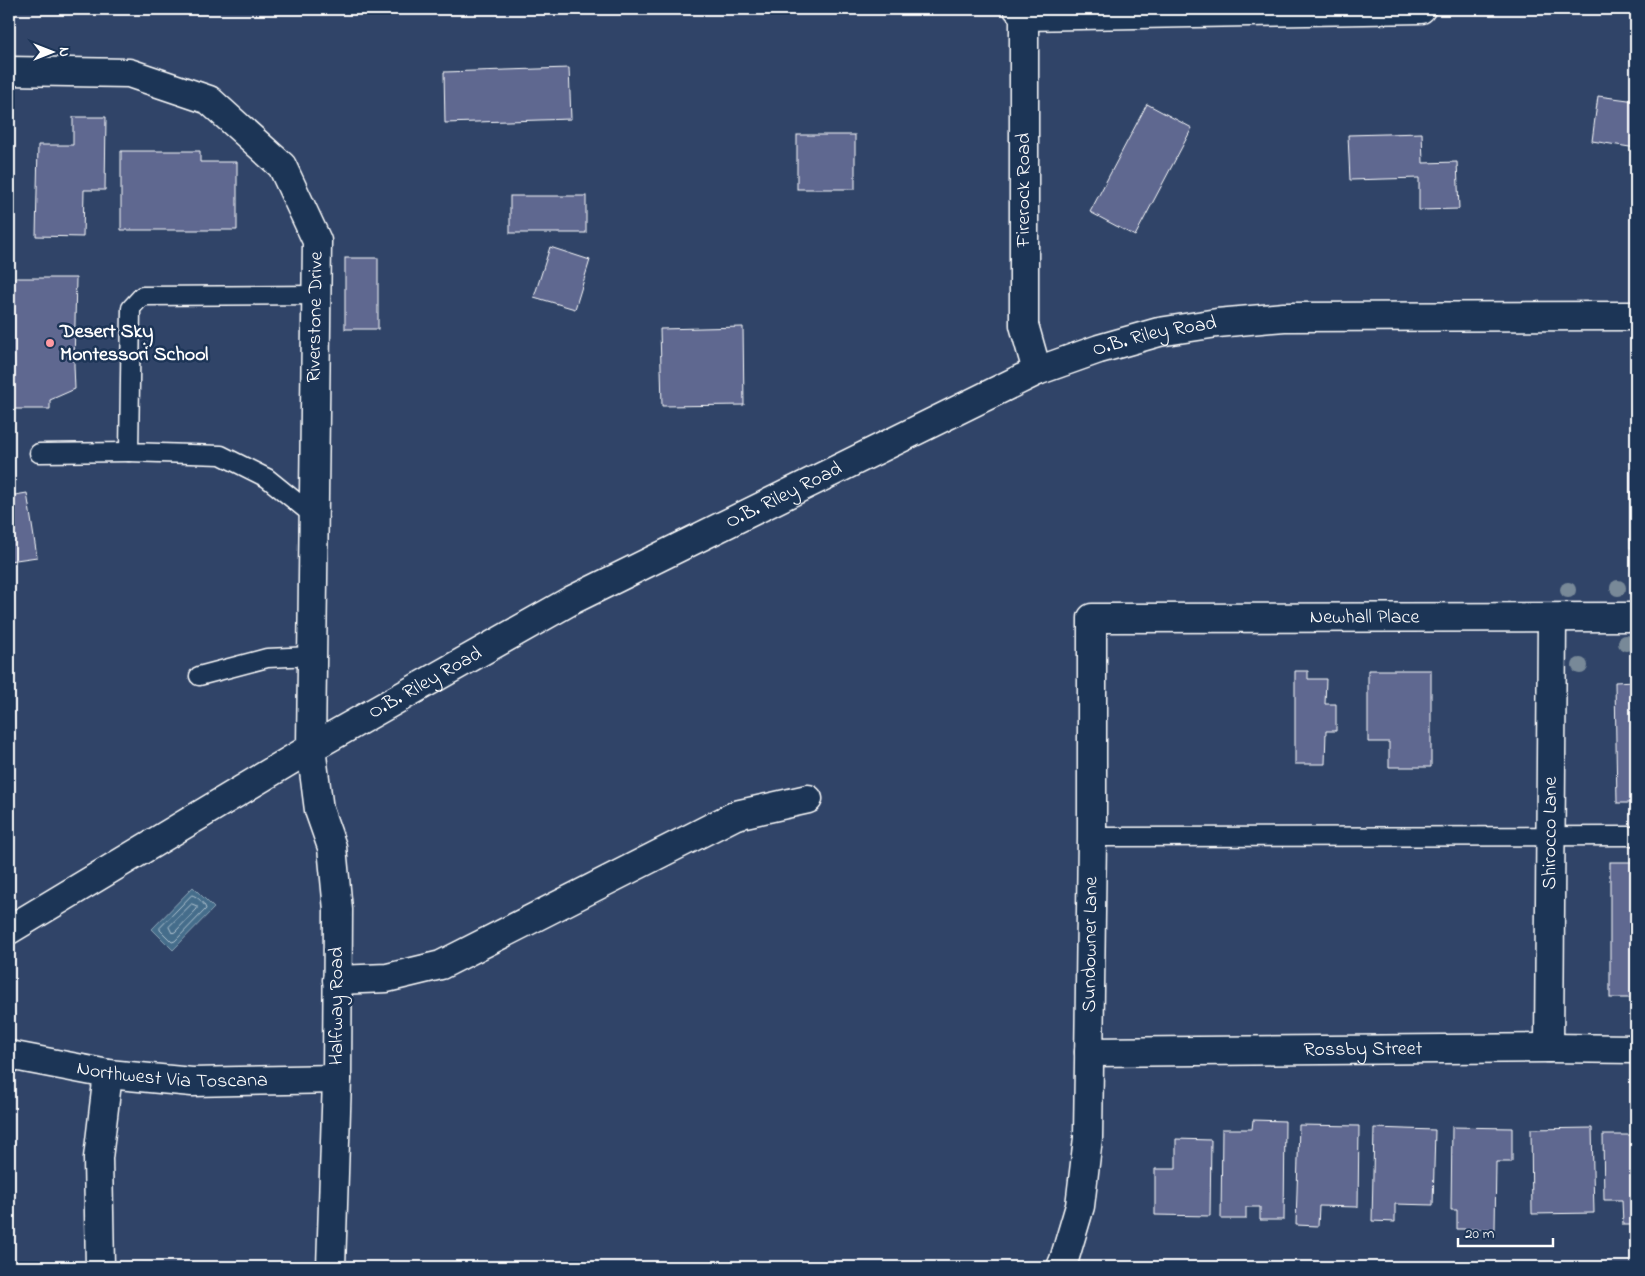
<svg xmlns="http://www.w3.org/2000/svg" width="1645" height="1276" font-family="'Indie Flower',sans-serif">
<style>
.water{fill:#446d8b;stroke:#8fa7b9}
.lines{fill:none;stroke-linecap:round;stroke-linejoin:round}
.shore{stroke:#b4c5d1;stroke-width:1}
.building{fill:#5e6890;stroke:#fff}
.service-casing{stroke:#fff;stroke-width:21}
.minor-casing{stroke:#fff;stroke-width:31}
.tertiary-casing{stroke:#fff;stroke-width:31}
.service{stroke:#1d3557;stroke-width:18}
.minor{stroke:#1d3557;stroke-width:28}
.tertiary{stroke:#1d3557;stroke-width:28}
.tree{fill:#788998}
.poi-dot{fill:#ff9aa2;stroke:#1d3557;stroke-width:2}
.labels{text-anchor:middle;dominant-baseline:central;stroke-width:5;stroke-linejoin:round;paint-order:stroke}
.street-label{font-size:20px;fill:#fff;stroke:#1d3557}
.poi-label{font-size:20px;font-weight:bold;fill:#fff;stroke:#1d3557;text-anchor:start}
</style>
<rect width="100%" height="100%" fill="#304468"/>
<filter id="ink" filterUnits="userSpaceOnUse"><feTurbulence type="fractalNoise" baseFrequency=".02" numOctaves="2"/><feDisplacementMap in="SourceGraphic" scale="10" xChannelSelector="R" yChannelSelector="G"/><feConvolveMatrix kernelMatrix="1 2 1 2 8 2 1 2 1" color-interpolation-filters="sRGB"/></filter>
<g filter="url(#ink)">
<polygon class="water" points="193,887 214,908 173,950 152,929"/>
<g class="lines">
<g class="shore">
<path d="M 192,895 C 197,896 205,904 206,909 L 175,941 L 172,942 L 160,930 L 160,928 Z"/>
<polygon points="192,904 197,906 197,909 175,932 172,933 169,927"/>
</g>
</g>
<g class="building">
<polygon points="569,68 571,119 445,123 444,72"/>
<polygon points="1598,96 1636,101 1636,148 1592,141"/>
<polygon points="1147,104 1192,128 1135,236 1090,212"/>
<polygon points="73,117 106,117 105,190 84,190 83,237 36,236 38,145 73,145"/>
<polygon points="1422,133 1423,163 1457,162 1459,209 1419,210 1419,178 1350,180 1348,135"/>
<rect x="797" y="135" width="58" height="54"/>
<polygon points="121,151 200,151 200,162 237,162 237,230 121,230"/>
<rect x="510" y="196" width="76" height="37"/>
<polygon points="550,247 590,260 575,309 534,297"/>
<rect x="345" y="258" width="33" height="71"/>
<polygon points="9,278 76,278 74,365 75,389 50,400 50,409 9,409"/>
<polygon points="743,327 744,405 662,406 660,329"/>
<rect x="1630" y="470" width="6" height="78"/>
<polygon points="27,493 37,557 9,561 9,496"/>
<polygon points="1368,670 1431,670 1431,767 1389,767 1389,742 1368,742"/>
<polygon points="1295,671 1308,671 1308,679 1326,679 1325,704 1336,704 1336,731 1326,731 1325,764 1295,764"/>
<polygon points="1636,681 1636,803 1617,803 1615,682"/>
<rect x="1610" y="862" width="26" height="136"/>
<polygon points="1253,1120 1285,1121 1284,1220 1260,1220 1260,1207 1246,1207 1246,1219 1221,1219 1222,1129 1252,1129"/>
<polygon points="1299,1125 1359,1126 1358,1207 1319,1206 1318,1226 1296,1225"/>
<polygon points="1452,1127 1512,1128 1512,1162 1496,1162 1495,1229 1457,1229 1457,1210 1451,1210"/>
<polygon points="1374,1128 1435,1130 1433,1205 1395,1204 1395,1222 1372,1221"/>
<polygon points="1592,1128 1594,1213 1532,1214 1531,1129"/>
<polygon points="1603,1135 1636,1135 1636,1225 1623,1225 1622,1200 1604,1200"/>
<polygon points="1176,1139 1211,1140 1210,1216 1155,1215 1155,1169 1176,1169"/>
</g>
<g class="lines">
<defs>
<g id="service">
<polyline points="39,453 129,452"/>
<polyline points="314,516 267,478 221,455 129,452 131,308 142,296 316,295"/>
<polyline points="199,676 267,658 312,656"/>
<polyline points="1092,837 1636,836"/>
</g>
<g id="minor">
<polyline points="1018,9 1024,16 1024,325 1037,371"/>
<polyline points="1024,16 1421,9"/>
<polyline points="9,71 129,73 209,100 282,166 317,241 311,748 319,810 332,847 338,910 337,1079 331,1267"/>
<polyline points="337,980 387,978 441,965 736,815 808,799"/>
<path id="s1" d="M 1549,1048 L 1552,618"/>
<path id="s2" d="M 1089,1052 L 1549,1048 L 1636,1049"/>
<path id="s3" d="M 9,1055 L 108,1074 L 192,1082 L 337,1079"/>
<polyline points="100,1267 98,1158 108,1074"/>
<path id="s4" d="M 1061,1267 L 1064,1260 L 1080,1206 L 1088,1138 L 1092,837 L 1092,618 L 1636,617"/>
</g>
<g id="tertiary">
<path id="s5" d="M 9,930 L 311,748 L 572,600 L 1037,371 L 1099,349 L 1159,332 L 1217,323 L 1284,317 L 1636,316"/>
</g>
</defs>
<use href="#service" class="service-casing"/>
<use href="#minor" class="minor-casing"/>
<use href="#tertiary" class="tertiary-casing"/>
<use href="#service" class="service"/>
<use href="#minor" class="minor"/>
<use href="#tertiary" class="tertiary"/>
</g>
<g class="tree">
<circle cx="1618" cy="588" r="8"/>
<circle cx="1568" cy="590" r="8"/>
<circle cx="1626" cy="643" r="8"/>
<circle cx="1580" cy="666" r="8"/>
</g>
</g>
<circle class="poi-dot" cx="50" cy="343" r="5"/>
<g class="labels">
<g class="street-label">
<text transform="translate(1024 190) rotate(-90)">Firerock Road</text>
<text transform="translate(316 317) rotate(-89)">Riverstone Drive</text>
<text stroke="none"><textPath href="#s5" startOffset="1294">O.B. Riley Road</textPath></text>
<text stroke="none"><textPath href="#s5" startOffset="889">O.B. Riley Road</textPath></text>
<text stroke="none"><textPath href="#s4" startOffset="925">Newhall Place</textPath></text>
<text stroke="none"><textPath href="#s5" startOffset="484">O.B. Riley Road</textPath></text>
<text stroke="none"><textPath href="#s1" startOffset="215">Shirocco Lane</textPath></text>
<text stroke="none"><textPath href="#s4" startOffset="326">Sundowner Lane</textPath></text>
<text transform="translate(337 1006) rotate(-90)">Halfway Road</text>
<text stroke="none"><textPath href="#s2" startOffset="274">Rossby Street</textPath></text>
<text stroke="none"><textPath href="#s3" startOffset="165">Northwest Via Toscana</textPath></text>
</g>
<g class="poi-label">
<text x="60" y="332">Desert Sky<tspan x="60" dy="23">Montessori School</tspan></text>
</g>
</g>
<rect width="1645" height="1276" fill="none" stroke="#1d3557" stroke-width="30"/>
<rect x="15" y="15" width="1615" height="1246" fill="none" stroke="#fff" stroke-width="2" filter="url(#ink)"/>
<g transform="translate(52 52) rotate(90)" stroke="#1d3557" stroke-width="4" paint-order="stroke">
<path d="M0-4L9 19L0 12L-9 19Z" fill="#ffffff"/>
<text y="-8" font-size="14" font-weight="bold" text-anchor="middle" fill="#ffffff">N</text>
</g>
<path d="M1458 1238v8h95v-8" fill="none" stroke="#ffffff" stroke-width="2.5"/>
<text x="1465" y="1238" font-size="15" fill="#ffffff" stroke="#1d3557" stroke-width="4" paint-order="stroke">20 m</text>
</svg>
